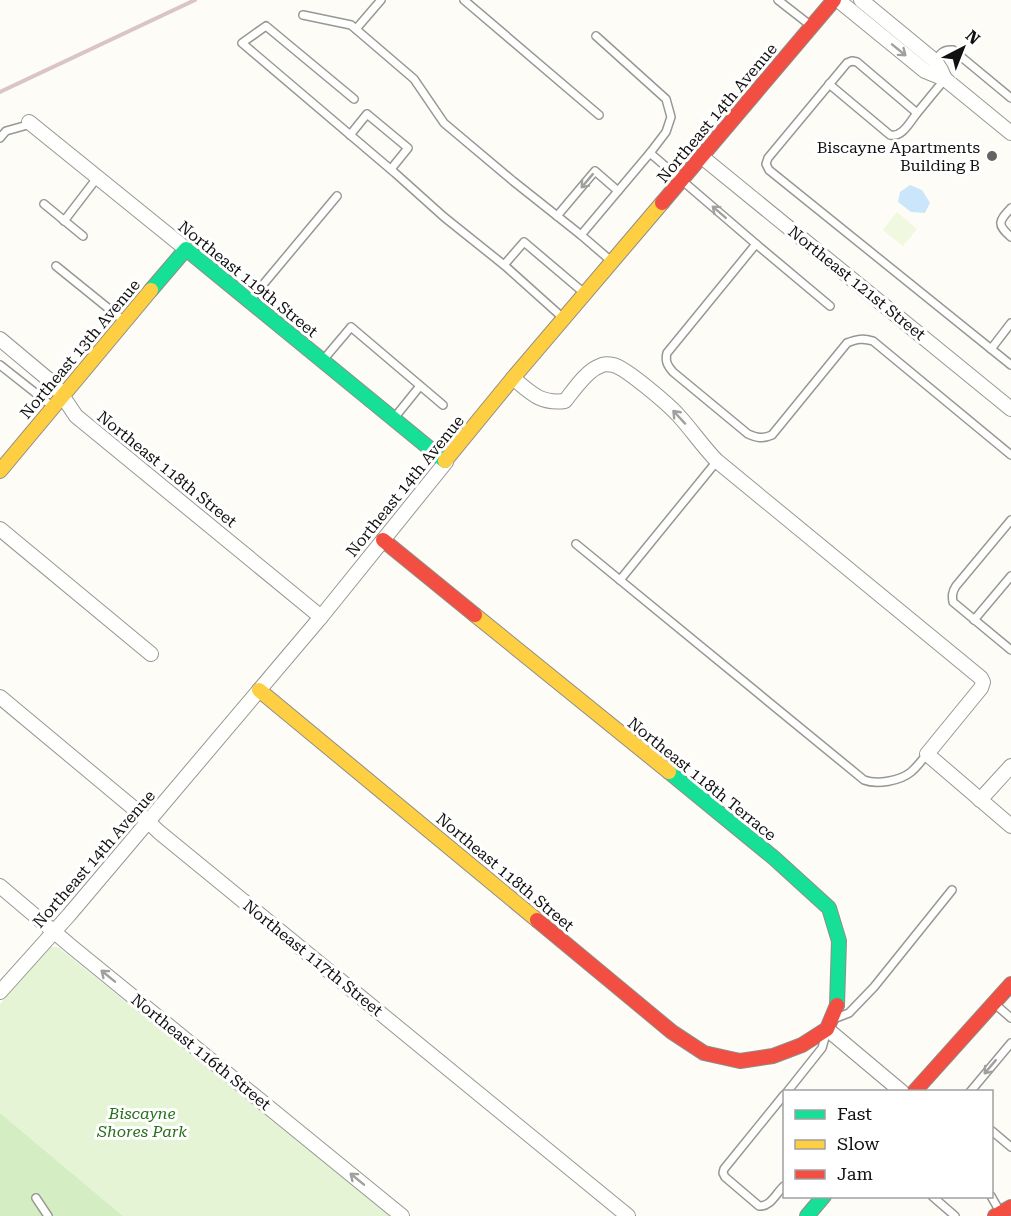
<svg xmlns="http://www.w3.org/2000/svg" width="1011" height="1216" font-family="'Roboto Serif',serif">
<style>
.green{fill:#e5f4d5}
.forest{fill:#d5edc3}
.pitch{fill:#f0f8e0}
.water{fill:#cbe6fa}
.lines{fill:none;stroke-linecap:round;stroke-linejoin:round}
.lane-casing{stroke:#979795;stroke-width:10}
.street-casing{stroke:#979795;stroke-width:16}
.fast-casing{stroke:#8e8d8b;stroke-width:16}
.slow-casing{stroke:#8e8d8b;stroke-width:16}
.jam-casing{stroke:#8e8d8b;stroke-width:16}
.lane{stroke:#fffffe;stroke-width:7}
.street{stroke:#fffffe;stroke-width:14}
.fast{stroke:#16e098;stroke-width:14}
.slow{stroke:#ffcf43;stroke-width:14}
.jam{stroke:#f24e42;stroke-width:14}
.rail{stroke:#dac5c4;stroke-width:4}
.oneway{stroke:#a0a09f}
.poi-dot{fill:#646362;stroke:#fff;stroke-width:2}
.labels{text-anchor:middle;dominant-baseline:central;stroke-width:6;stroke-linejoin:round;paint-order:stroke}
.street-label{font-size:16px;fill:#111;stroke:#fff}
.poi-label{font-size:16px;fill:#111;stroke:#fff;text-anchor:end}
.park-label{font-size:16px;font-style:italic;fill:#27701a;stroke:#fff}
</style>
<rect width="100%" height="100%" fill="#fdfcf7"/>
<polygon class="green" points="48,947 58,947 391,1216 123,1216 0,1113 0,1004"/>
<polygon class="forest" points="0,1113 123,1216 0,1216"/>
<polygon class="pitch" points="897,212 917,229 903,246 883,230"/>
<polygon class="water" points="910,185 922,190 930,203 925,213 911,212 898,202 900,192"/>
<g class="lines">
<defs>
<g id="lane">
<polyline points="464,0 599,115"/>
<polyline points="778,0 810,25"/>
<polyline points="303,15 351,25 414,79 444,123 513,181 581,235 610,260"/>
<polyline points="356,29 381,0"/>
<polyline points="596,36 666,99 671,117 666,132 650,153"/>
<path d="M 935,61 C 940,54 943,49 953,50 L 1011,98"/>
<polyline points="945,79 917,113 857,62 852,61 847,63 768,158 766,164 769,170 1011,365"/>
<path d="M 829,84 L 890,135 C 902,138 910,122 917,113"/>
<polyline points="354,99 266,26 242,43 395,173 444,217 504,265"/>
<polyline points="350,135 367,114 408,148 391,169"/>
<polyline points="0,138 6,131 31,124"/>
<polyline points="618,191 650,153 756,244 830,306"/>
<polyline points="44,204 83,236"/>
<path d="M 1011,208 C 999,221 996,224 1011,237"/>
<polyline points="557,216 595,171 618,191 581,235"/>
<polyline points="64,221 97,178"/>
<path d="M 756,244 L 667,353 C 665,361 667,365 673,372 L 748,434 C 757,438 763,439 772,435 L 847,343 C 857,339 863,338 873,341 L 1011,455"/>
<polyline points="56,266 124,321"/>
<polyline points="251,299 337,196"/>
<polyline points="562,317 504,265 524,242 583,292"/>
<polyline points="991,349 1011,323"/>
<polyline points="324,359 351,327 443,405"/>
<polyline points="0,365 52,406"/>
<polyline points="395,417 420,386"/>
<path d="M 1011,520 L 956,586 C 952,592 952,596 953,602 L 1011,650"/>
<path d="M 576,544 L 864,780 C 877,785 900,781 911,772 C 917,767 922,760 927,754"/>
<polyline points="620,580 717,461"/>
<polyline points="974,620 1011,576"/>
<polyline points="996,1005 1011,1018"/>
<polyline points="836,1018 849,1013 874,987 952,890"/>
<polyline points="787,1092 822,1048 826,1034"/>
<polyline points="970,1092 1011,1043"/>
<path d="M 784,1095 L 724,1169 L 723,1173 L 725,1177 L 759,1206 C 771,1207 776,1193 784,1186"/>
<polyline points="992,1131 1011,1147"/>
<polyline points="932,1196 955,1216"/>
<polyline points="991,1196 999,1210"/>
<polyline points="36,1198 48,1216"/>
</g>
<g id="street">
<polyline points="838,0 925,71 945,79 1011,133"/>
<polyline points="861,0 935,61 941,70 945,79"/>
<polyline points="29,122 186,249"/>
<polyline points="702,157 1011,409"/>
<polyline points="0,339 55,385 76,416 321,617"/>
<path d="M 513,378 C 531,393 540,404 565,401 C 573,391 587,370 600,366 C 603,364 609,364 613,365 C 625,367 669,405 678,415 C 692,430 703,447 717,461 L 981,678 L 983,682 L 981,688 L 927,754 L 1011,826"/>
<polyline points="0,529 151,654"/>
<polyline points="0,697 137,811 159,832 628,1216"/>
<polyline points="980,800 1011,766"/>
<polyline points="0,886 72,947 402,1216"/>
<polyline points="0,992 69,915 321,617 446,462"/>
<polyline points="827,1029 902,1092"/>
</g>
<g id="fast">
<polyline points="151,290 186,249 445,461"/>
<polyline points="669,772 774,858 829,908 839,941 837,1005"/>
<polyline points="807,1216 824,1196"/>
</g>
<g id="slow">
<polyline points="445,461 513,378 662,203"/>
<polyline points="0,471 151,290"/>
<polyline points="475,615 669,772"/>
<polyline points="259,690 537,920"/>
</g>
<g id="jam">
<polyline points="662,203 834,0"/>
<polyline points="383,540 475,615"/>
<polyline points="537,920 672,1032 704,1053 740,1061 773,1056 802,1045 827,1029 837,1005"/>
<polyline points="914,1092 1011,984"/>
<polyline points="995,1216 1011,1207"/>
</g>
</defs>
<use href="#lane" class="lane-casing"/>
<use href="#street" class="street-casing"/>
<use href="#fast" class="fast-casing"/>
<use href="#slow" class="slow-casing"/>
<use href="#jam" class="jam-casing"/>
<use href="#lane" class="lane"/>
<use href="#street" class="street"/>
<use href="#fast" class="fast"/>
<use href="#slow" class="slow"/>
<use href="#jam" class="jam"/>
<polyline class="rail" points="0,92 195,0"/>
</g>
<defs><path id="oneway-shaft" d="M-6 0H5M1.5-3L5.5 0L1.5 3" fill="none" stroke-width="1.6" stroke-linecap="round" stroke-linejoin="round" transform="scale(1.5)"/></defs>
<g class="oneway">
<use href="#oneway-shaft" transform="translate(899 50) rotate(39)"/>
<use href="#oneway-shaft" transform="translate(587 181) rotate(130)"/>
<use href="#oneway-shaft" transform="translate(719 212) rotate(-139)"/>
<use href="#oneway-shaft" transform="translate(679 417) rotate(-133)"/>
<use href="#oneway-shaft" transform="translate(108 976) rotate(-141)"/>
<use href="#oneway-shaft" transform="translate(990 1067) rotate(130)"/>
<use href="#oneway-shaft" transform="translate(357 1179) rotate(-141)"/>
</g>
<circle class="poi-dot" cx="992" cy="156" r="6"/>
<g class="labels">
<g class="street-label">
<text transform="translate(717 113) rotate(-50)">Northeast 14th Avenue</text>
<text transform="translate(248 279) rotate(39)">Northeast 119th Street</text>
<text transform="translate(857 283) rotate(39)">Northeast 121st Street</text>
<text transform="translate(80 349) rotate(-50)">Northeast 13th Avenue</text>
<text transform="translate(167 469) rotate(39)">Northeast 118th Street</text>
<text transform="translate(405 486) rotate(-51)">Northeast 14th Avenue</text>
<text transform="translate(702 779) rotate(39)">Northeast 118th Terrace</text>
<text transform="translate(94 859) rotate(-49)">Northeast 14th Avenue</text>
<text transform="translate(505 872) rotate(40)">Northeast 118th Street</text>
<text transform="translate(313 958) rotate(39)">Northeast 117th Street</text>
<text transform="translate(201 1052) rotate(39)">Northeast 116th Street</text>
</g>
<g class="poi-label">
<text x="980" y="147">Biscayne Apartments<tspan x="980" dy="18">Building B</tspan></text>
</g>
<g class="park-label">
<text x="142" y="1113">Biscayne<tspan x="142" dy="18">Shores Park</tspan></text>
</g>
</g>
<rect x="783" y="1090" width="210" height="108" fill="#ffffff" stroke="#a0a0a0" stroke-width="1.5"/>
<rect x="795" y="1110" width="30" height="9" fill="#16e098" stroke="#a0a0a0" stroke-width="1.5"/>
<text x="837" y="1120" font-size="18" fill="#111111">Fast</text>
<rect x="795" y="1140" width="30" height="9" fill="#ffcf43" stroke="#a0a0a0" stroke-width="1.5"/>
<text x="837" y="1150" font-size="18" fill="#111111">Slow</text>
<rect x="795" y="1170" width="30" height="9" fill="#f24e42" stroke="#a0a0a0" stroke-width="1.5"/>
<text x="837" y="1180" font-size="18" fill="#111111">Jam</text>
<g transform="translate(963 48) rotate(42)" stroke="#ffffff" stroke-width="4.5" paint-order="stroke">
<path d="M0-4.5L10 22L0 15L-10 22Z" fill="#111111"/>
<text y="-9" font-size="16" font-weight="bold" text-anchor="middle" fill="#111111">N</text>
</g>
</svg>
